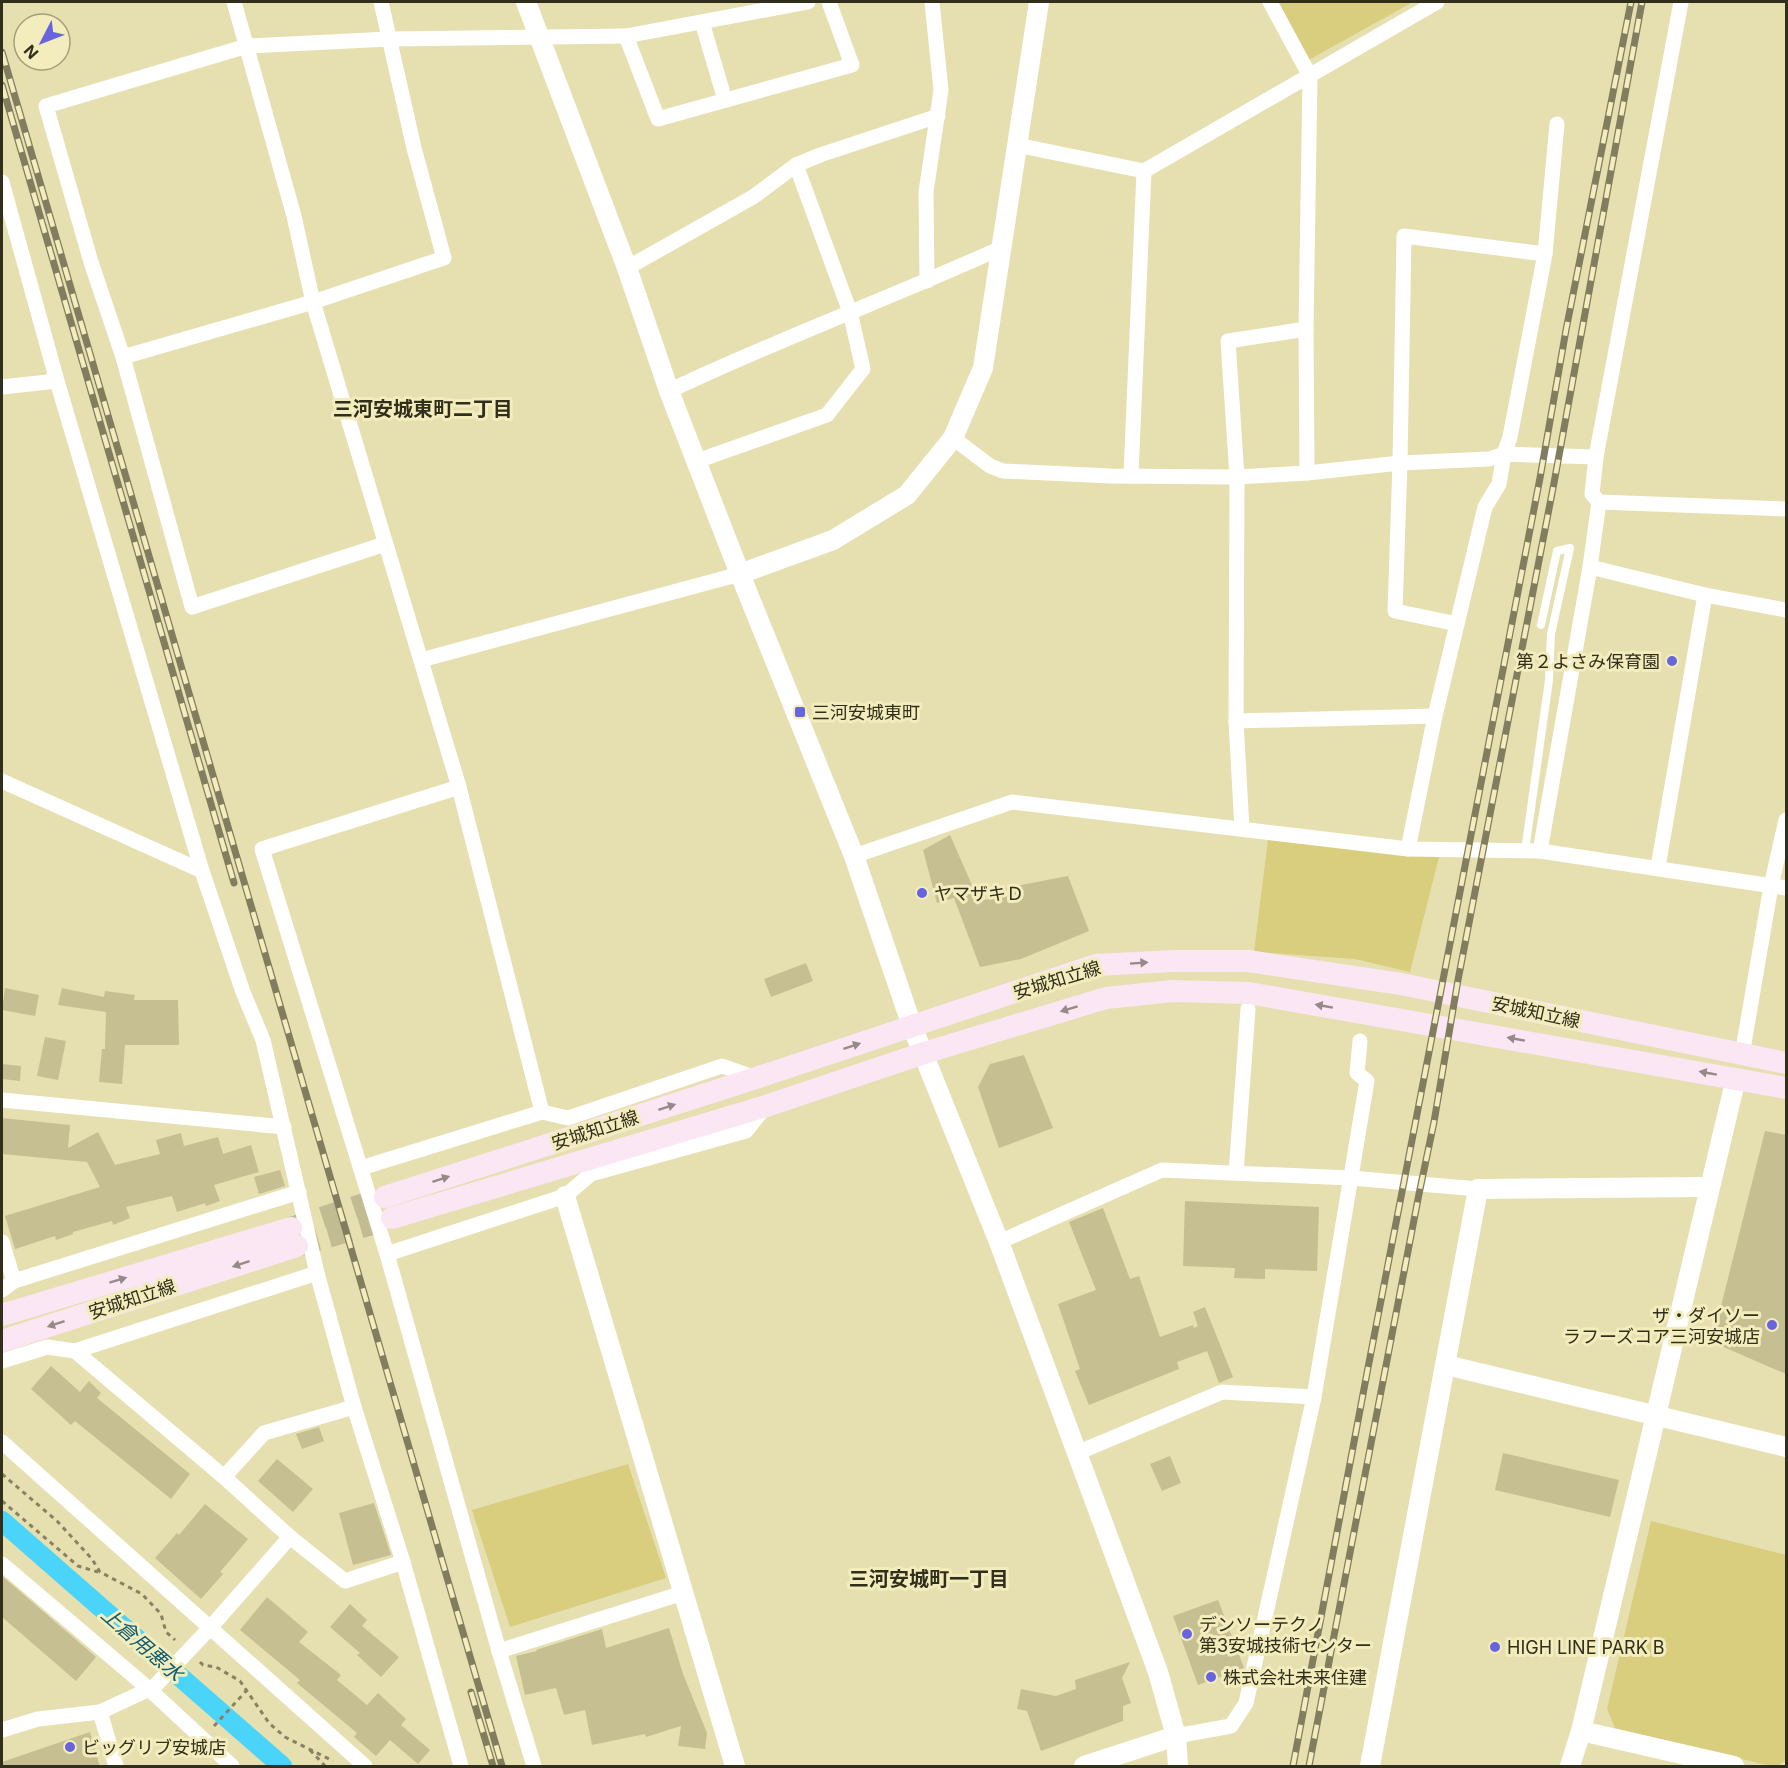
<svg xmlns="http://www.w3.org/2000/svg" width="1788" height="1768" font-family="Inter,'Noto Sans JP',sans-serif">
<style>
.park{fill:#d9cd7e}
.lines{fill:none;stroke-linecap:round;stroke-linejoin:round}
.canal{stroke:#4bd4fa;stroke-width:20}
.building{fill:#c6bf91}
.secondary-tunnel{stroke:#c2bc92;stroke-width:22;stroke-dasharray:22 11;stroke-linecap:butt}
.path{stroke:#878262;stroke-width:3;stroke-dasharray:4.5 4.5;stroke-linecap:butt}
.service{stroke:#fff;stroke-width:8}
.minor{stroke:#fff;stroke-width:15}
.tertiary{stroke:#fff;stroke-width:20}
.secondary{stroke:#fbe6f4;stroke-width:22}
.rail-casing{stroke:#827d5e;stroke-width:7}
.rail{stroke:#f3ecbd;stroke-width:4.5;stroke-dasharray:14;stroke-linecap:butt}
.oneway{fill:#968a88}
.poi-dot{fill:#6864de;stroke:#f3ecbd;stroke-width:2}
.labels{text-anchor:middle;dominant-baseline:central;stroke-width:6;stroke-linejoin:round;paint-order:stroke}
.poi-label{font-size:18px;fill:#312e1b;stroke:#f3ecbd;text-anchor:start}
.street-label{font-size:18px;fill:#312e1b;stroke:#f3ecbd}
.neighbourhood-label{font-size:20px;font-weight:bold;fill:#312e1b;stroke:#f3ecbd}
.water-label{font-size:20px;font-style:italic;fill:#0e5b6f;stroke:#f3ecbd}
</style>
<rect width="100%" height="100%" fill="#e6dfb0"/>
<g class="park">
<polygon points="1277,2 1413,2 1303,63"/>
<polygon points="1268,840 1439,857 1410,972 1355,959 1254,952"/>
<polygon points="628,1464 666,1578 510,1627 472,1510"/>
<polygon points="1651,1521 1786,1555 1786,1760 1778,1766 1771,1766 1615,1728 1607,1709"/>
</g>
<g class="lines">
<polyline class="canal" points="2,1521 282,1766"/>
</g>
<g class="building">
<polygon points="950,835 979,901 1009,895 1006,888 1068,876 1089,931 1021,959 980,967 954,898 937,903 923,850"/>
<polygon points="806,963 813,981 771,997 764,979"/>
<polygon points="5,988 39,995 35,1016 2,1010"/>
<polygon points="62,988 104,997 105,991 135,995 134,1000 178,1000 179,1045 125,1045 122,1084 99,1082 102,1049 105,1049 106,1012 58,1005"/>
<polygon points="45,1037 66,1041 58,1080 37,1076"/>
<polygon points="1024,1055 1053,1128 999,1148 978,1087 990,1064"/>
<polygon points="2,1064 21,1066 20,1081 2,1079"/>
<polygon points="2,1118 70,1125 68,1148 98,1132 115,1165 160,1154 156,1140 181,1133 184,1146 218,1137 223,1154 251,1145 259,1172 214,1185 220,1201 206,1206 205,1203 177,1212 172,1196 126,1207 130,1218 113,1225 112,1221 73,1232 73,1234 56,1240 55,1236 15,1249 5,1216 100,1187 87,1162 2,1154"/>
<polygon points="1765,1131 1786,1135 1786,1374 1712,1342"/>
<polygon points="280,1170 285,1186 259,1194 254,1177"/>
<polygon points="1185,1201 1319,1207 1317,1271 1265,1269 1265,1279 1234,1278 1235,1268 1183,1266"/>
<polygon points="1103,1208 1130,1279 1139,1276 1160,1337 1193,1325 1194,1328 1198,1326 1193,1312 1205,1307 1233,1377 1219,1383 1207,1351 1177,1362 1179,1369 1089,1405 1075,1371 1080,1369 1058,1304 1096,1290 1069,1222"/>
<polygon points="51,1366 80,1392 89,1381 101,1393 97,1398 190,1474 171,1499 75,1421 71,1425 31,1389"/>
<polygon points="319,1427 324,1441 302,1449 296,1434"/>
<polygon points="1503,1453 1619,1480 1610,1517 1495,1490"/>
<polygon points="1170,1456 1181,1483 1162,1491 1150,1464"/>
<polygon points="277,1459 313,1489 293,1512 258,1481"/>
<polygon points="374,1503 391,1555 353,1565 339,1513"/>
<polygon points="205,1504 248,1539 220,1572 223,1574 201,1599 155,1558 177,1533 179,1535"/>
<polygon points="2,1576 96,1657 76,1681 2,1617"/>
<polygon points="267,1597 308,1632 299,1642 341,1675 337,1680 367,1705 378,1693 406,1719 401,1725 430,1750 418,1764 390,1740 376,1756 354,1737 357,1733 297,1683 300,1680 240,1630"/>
<polygon points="1218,1600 1244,1668 1198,1685 1173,1616"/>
<polygon points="350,1604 367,1620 362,1626 399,1657 381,1677 357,1655 360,1653 330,1627"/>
<polygon points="669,1628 683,1674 707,1733 705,1749 678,1746 681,1726 646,1737 645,1734 592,1745 585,1710 564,1715 556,1688 525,1695 516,1656 537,1651 536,1650 602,1629 606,1648"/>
<polygon points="1130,1662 1122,1678 1131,1703 1123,1706 1123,1721 1041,1751 1027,1711 1017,1709 1021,1689 1056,1696 1076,1689 1075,1680"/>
<polygon points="90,1732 100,1767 2,1767 2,1762"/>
</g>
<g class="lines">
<g class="secondary-tunnel">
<polyline points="291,1228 385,1197"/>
<polyline points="297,1246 392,1218"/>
</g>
<g class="path">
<polyline points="2,1474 57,1521 92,1559 100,1572 142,1594 161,1614 166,1632 175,1640"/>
<polyline points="2,1501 78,1566 98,1572"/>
<polyline points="200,1662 203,1665 216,1667 240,1681 269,1723 285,1737 333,1761"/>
<polyline points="214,1726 247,1690"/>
<polyline points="310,1750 325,1766"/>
</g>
<polyline class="service" points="1525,851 1549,680 1551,634 1570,548 1557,551 1541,625"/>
<g class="minor">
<polyline points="234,2 294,216 313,302 459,787 542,1112"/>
<polyline points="1270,2 1310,76 1306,329 1307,473"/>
<polyline points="702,22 725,100"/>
<polyline points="626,36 658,119 852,65 829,2"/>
<polyline points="1017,145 1144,171 1437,2"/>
<polyline points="2,182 57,381 202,871 243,992 263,1040 317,1273 354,1407 403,1562 461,1766"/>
<polyline points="627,268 753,197 796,165 820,155 938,116"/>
<polyline points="927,281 926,192 941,90 932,2"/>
<polyline points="123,357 313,302 444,258 414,148 381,2"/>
<polyline points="2,387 57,381"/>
<path d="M 669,391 C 778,339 891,298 1001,248"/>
<polyline points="953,438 990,466 1003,471 1110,476 1237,477 1307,473 1400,463 1489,459 1504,454 1596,457"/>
<polyline points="697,461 827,415 863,369 850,312 796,165"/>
<polyline points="1131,475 1144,171"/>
<polyline points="1599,502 1786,509"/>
<polyline points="385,544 192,607 123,357 91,262 46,106 247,46 389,39 626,36 808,2"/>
<polyline points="1590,567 1705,595 1786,610"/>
<polyline points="1457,624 1395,611 1400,463 1404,236 1545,254"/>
<polyline points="421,660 740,574"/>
<polyline points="1236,721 1435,716"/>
<polyline points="2,781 202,871"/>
<polyline points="459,787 262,849 387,1254 499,1651 534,1766"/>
<polyline points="1242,829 1236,721 1237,477 1228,341 1306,329"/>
<polyline points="1408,849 1435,716 1485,507 1499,484 1504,454 1510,437 1545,254 1557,124"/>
<polyline points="1540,851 1590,567 1599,502 1592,494 1596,457 1681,2"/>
<polyline points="854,856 1012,802 1408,849 1540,851 1786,888"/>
<polyline points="1658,867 1705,595"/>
<polyline points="1742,1055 1771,886 1786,820"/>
<polyline points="2,1100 284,1127"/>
<polyline points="361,1168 542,1112 568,1118 722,1066 756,1078"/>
<polyline points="1236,1173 1248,1009"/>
<polyline points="2,1242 14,1281"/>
<polyline points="999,1242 1162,1170 1351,1178 1478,1189"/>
<polyline points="387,1254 565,1196 591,1174 746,1131 766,1106"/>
<polyline points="2,1290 14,1281 299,1192"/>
<polyline points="75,1351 224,1477 290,1537 345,1581 403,1562"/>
<polyline points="2,1361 47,1347 75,1351 317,1273"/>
<polyline points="2,1442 365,1766"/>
<polyline points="1077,1453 1222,1392 1314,1397"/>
<polyline points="224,1477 264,1433 354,1407"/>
<polyline points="2,1564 149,1689 232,1766"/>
<polyline points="499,1651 683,1593"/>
<polyline points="100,1712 116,1766"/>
<polyline points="2,1730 38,1719 100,1712 154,1687 209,1629 290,1537"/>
<polyline points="1176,1736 1231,1726 1246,1703 1314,1397 1367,1081 1357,1073 1360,1041"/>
</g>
<g class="tertiary">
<polyline points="526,2 627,268 669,391 740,574 854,856 912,1026 999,1242 1158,1672 1176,1736 1178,1766"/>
<polyline points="740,574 833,540 907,495 953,438 983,368 1039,2"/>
<polyline points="565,1196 735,1766"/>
<polyline points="1446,1365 1786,1447"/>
<polyline points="1581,1731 1734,1766"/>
<polyline points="1084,1766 1176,1736"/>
<polyline points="1370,1766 1478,1189 1709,1187"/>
<polyline points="1570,1766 1581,1731 1736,1078"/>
</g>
<g class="secondary">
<polyline points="385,1197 756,1078 1096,965 1174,961 1248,961 1401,984 1786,1063"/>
<polyline points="392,1218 766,1106 924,1053 1106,998 1173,991 1249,993 1786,1088"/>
<polyline points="2,1315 291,1228"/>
<polyline points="2,1341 297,1246"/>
</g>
<defs>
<g id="rail">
<polyline points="2,52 502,1766"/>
<polyline points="2,85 234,883"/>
<polyline points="471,1692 493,1766"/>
<polyline points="1293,1766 1367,1373 1540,478 1566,330 1631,2"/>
<polyline points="1309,1766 1419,1194 1434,1122 1458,980 1554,483 1642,2"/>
</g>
</defs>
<use href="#rail" class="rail-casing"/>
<use href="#rail" class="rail"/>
</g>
<defs><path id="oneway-solid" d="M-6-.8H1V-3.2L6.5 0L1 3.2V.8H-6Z" transform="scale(1.5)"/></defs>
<g class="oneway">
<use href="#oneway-solid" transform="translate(1139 963) rotate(-4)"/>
<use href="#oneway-solid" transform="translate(1324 1006) rotate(-170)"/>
<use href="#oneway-solid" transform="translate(1069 1009) rotate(163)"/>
<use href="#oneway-solid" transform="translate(1516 1039) rotate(-170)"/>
<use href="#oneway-solid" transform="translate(852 1046) rotate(-18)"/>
<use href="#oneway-solid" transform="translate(1708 1073) rotate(-170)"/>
<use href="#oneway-solid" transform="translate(667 1107) rotate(-18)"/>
<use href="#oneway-solid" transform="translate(441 1179) rotate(-18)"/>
<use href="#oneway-solid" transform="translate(241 1264) rotate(162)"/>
<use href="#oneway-solid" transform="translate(118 1280) rotate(-17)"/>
<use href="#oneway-solid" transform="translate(56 1324) rotate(162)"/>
</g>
<g class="poi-dot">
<circle cx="1672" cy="661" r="6"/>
<rect x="794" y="706" width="12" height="12" rx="3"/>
<circle cx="922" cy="893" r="6"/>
<circle cx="1772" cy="1325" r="6"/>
<circle cx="1187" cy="1634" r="6"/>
<circle cx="1495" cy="1647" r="6"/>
<circle cx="1211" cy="1677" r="6"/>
<circle cx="70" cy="1747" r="6"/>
</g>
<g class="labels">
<g class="poi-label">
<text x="1660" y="661" text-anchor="end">第２よさみ保育園</text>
<text x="812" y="712">三河安城東町</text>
<text x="934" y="893">ヤマザキＤ</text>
<text x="1760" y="1315" text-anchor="end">ザ・ダイソー<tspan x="1760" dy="21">ラフーズコア三河安城店</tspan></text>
<text x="1199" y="1624">デンソーテクノ<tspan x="1199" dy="21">第3安城技術センター</tspan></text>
<text x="1507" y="1647">HIGH LINE PARK B</text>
<text x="1223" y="1677">株式会社未来住建</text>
<text x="82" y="1747">ビッグリブ安城店</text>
</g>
<g class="street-label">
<text transform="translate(1057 980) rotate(-17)">安城知立線</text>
<text transform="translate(1536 1012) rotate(12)">安城知立線</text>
<text transform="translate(595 1130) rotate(-18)">安城知立線</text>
<text transform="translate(132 1299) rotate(-18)">安城知立線</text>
</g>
<g class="neighbourhood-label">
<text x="423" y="409">三河安城東町二丁目</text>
<text x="929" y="1579">三河安城町一丁目</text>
</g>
<g class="water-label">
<text transform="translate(142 1644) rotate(41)">上倉用悪水</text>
</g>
</g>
<rect width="1788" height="1768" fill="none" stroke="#312e1b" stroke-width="6"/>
<g transform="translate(42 42) rotate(228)"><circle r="28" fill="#f3ecbd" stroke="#a5a07c" stroke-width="1.5"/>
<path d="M0-4.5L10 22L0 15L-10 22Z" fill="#6864de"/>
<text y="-9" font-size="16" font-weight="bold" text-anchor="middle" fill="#312e1b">N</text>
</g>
</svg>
